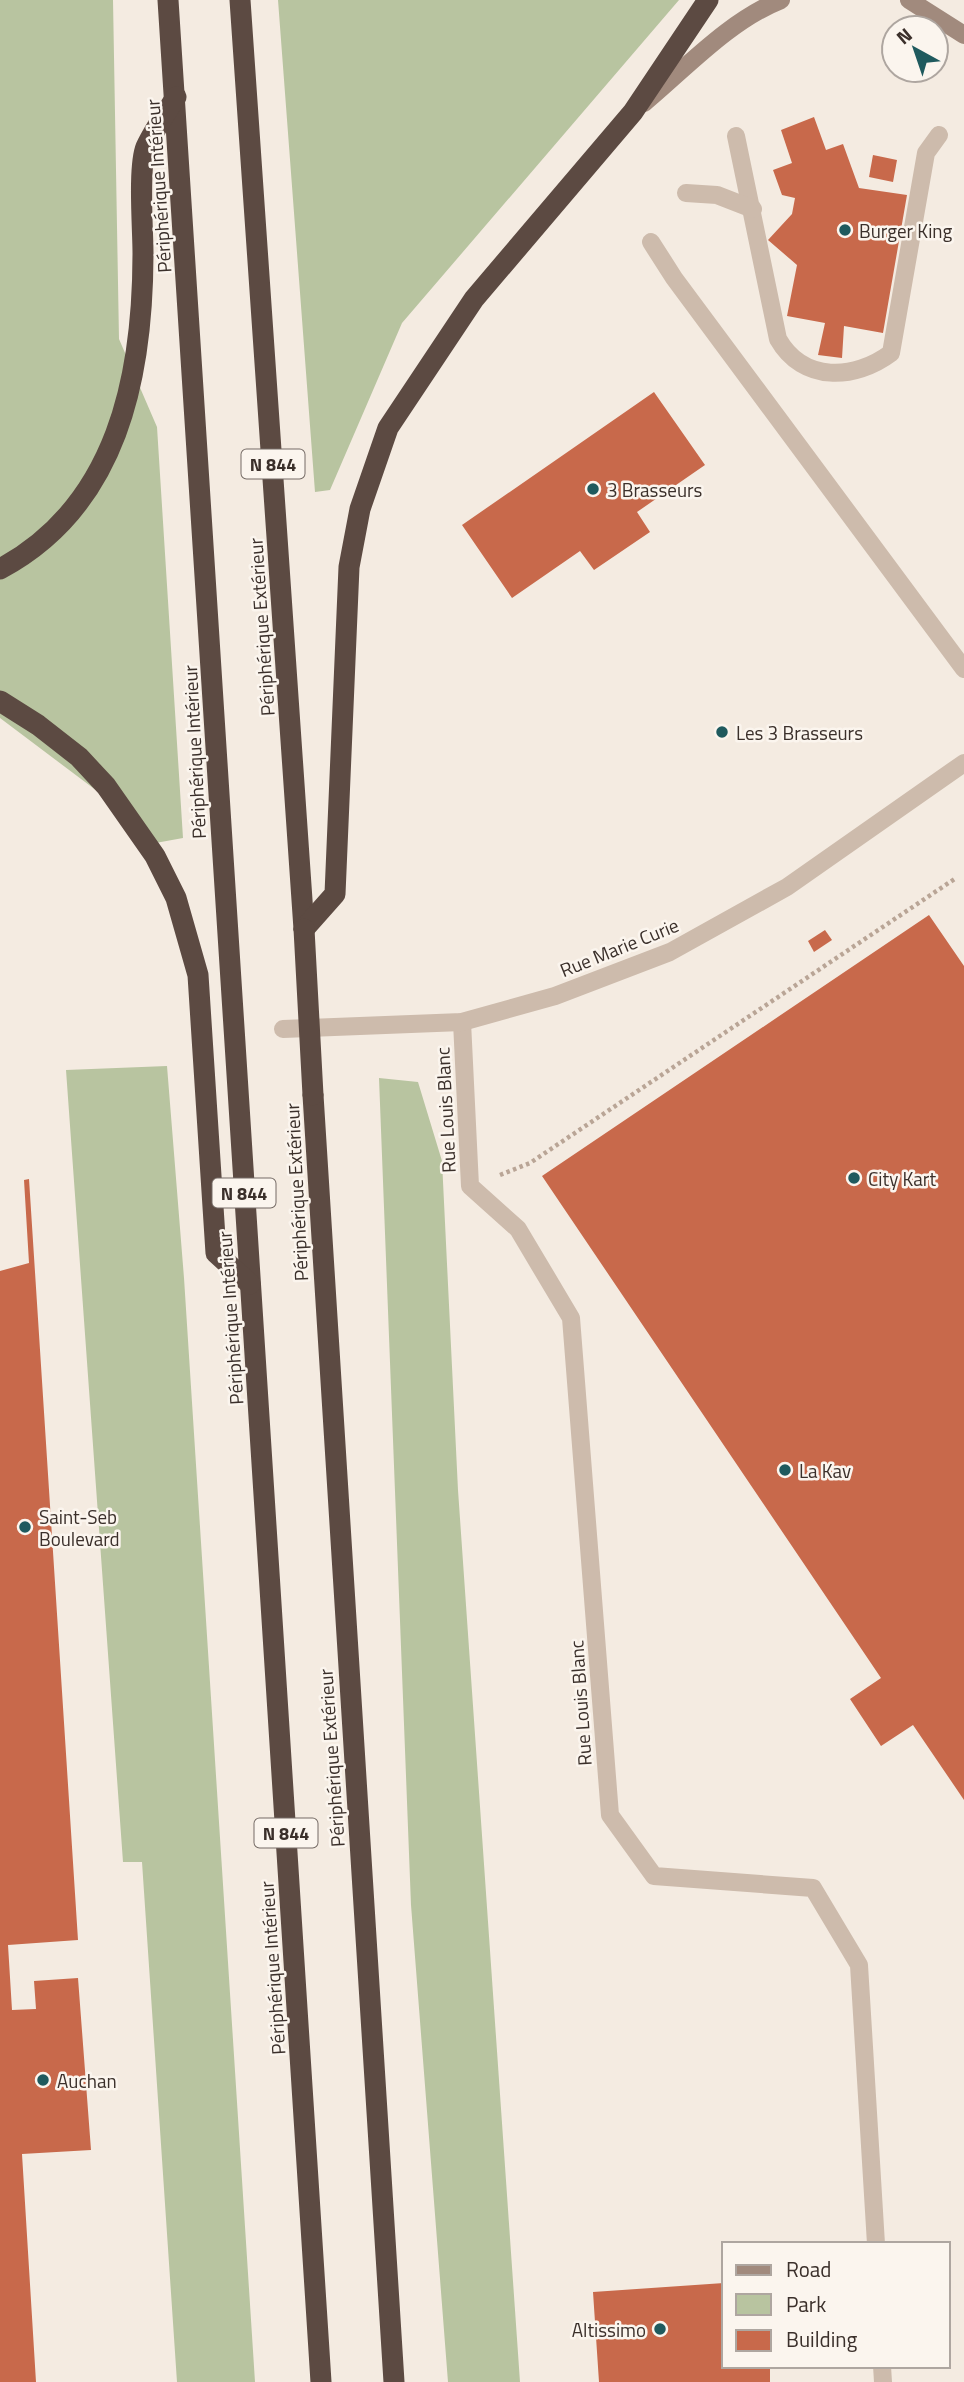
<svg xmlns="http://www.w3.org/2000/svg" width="964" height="2382" font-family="'Titillium Web',sans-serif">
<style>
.green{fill:#b8c4a0}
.building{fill:#c8694b}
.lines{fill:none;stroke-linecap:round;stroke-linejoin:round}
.path{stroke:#b9a596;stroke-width:4.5;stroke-dasharray:3.5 3.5;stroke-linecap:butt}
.lane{stroke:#cdbbac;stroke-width:18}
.street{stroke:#cdbbac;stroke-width:18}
.secondary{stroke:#a18a7d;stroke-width:18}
.highway{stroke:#5c4a42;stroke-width:21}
.highway-bridge{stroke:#5c4a42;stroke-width:21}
.poi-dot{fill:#1f5a5e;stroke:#fbf5ee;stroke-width:2.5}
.labels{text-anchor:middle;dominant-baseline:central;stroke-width:5;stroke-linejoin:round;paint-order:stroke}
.shield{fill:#fbf5ee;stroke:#756b66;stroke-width:2}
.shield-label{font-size:18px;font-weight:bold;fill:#3b302b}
.street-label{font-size:19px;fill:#3b302b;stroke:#fbf5ee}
.poi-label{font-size:19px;fill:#3b302b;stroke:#fbf5ee;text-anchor:start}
</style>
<rect width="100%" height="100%" fill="#f4ebe1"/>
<g class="green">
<polygon points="0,0 113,0 119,339 157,427 183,838 139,846 97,791 0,718"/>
<polygon points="278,0 679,0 402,323 330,490 315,492"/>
<polygon points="167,1066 184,1278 255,2382 177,2382 142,1862 123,1862 66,1070"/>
<polygon points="379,1078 418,1082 442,1161 458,1490 520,2382 448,2382 411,1905"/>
</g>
<g class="building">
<polygon points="814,117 826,150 843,144 859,188 907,195 883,333 844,326 842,358 818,355 825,323 787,316 797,265 768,240 792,214 795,198 782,195 773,170 792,163 781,130"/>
<polygon points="873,155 897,160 893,182 869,177"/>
<polygon points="654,392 705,465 637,512 650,532 594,570 580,551 512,598 462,525"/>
<polygon points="929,915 964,966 964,1800 913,1725 881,1746 850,1699 881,1678 542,1176"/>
<polygon points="825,930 832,940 814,952 808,941"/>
<polygon points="29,1179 78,1940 8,1945 12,2010 36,2009 34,1981 78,1978 91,2150 22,2154 36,2382 0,2382 0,1271 29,1263 24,1180"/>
<polygon points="724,2283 724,2366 770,2366 770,2382 599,2382 593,2292"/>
</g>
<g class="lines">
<polyline class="path" points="500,1175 530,1163 956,878"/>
<g class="lane">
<path d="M 736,136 L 778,339 C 803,383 855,380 891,353 L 926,153 L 939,135"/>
<polyline points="686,193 717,195 753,209"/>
</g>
<g class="street">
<polyline points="651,242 674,278 964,669"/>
<polyline points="462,1022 470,1186 518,1229 571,1318 610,1815 654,1876 813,1888 859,1965 876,2244"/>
<polyline points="283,1029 462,1022 555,996 670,952 787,887 964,763"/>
<polyline points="882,2366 883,2382"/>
</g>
<g class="secondary">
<polyline points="909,0 964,35"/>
<path d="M 644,103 C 686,68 730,20 781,0"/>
</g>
<g class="highway">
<polyline points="168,0 321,2382"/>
<polyline points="240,0 304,929"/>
<path d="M 0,569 C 118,506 143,376 143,253 C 143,229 138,167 146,147 C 154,130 166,113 176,97"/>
<polyline points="0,701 38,725 79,757 106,786 155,856 176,898 198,975 216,1253 250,1284"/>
<polyline points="304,929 335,894 349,567 360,509 388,428 474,299 633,112 708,0"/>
<polyline points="313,1095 394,2382"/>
</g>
<polyline class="highway-bridge" points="304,929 313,1095"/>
</g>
<g class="poi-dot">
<circle cx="845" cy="230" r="7"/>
<circle cx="593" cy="489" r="7"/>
<circle cx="722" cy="732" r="7"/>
<circle cx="854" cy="1178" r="7"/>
<circle cx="785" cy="1470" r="7"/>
<circle cx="25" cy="1527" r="7"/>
<circle cx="43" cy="2080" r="7"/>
<circle cx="660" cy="2329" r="7"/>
</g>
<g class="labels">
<g class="shield">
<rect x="241.5" y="449.5" width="63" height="29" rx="5"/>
<rect x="212.5" y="1178.5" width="63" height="29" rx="5"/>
<rect x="254.5" y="1818.5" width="63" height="29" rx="5"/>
</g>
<g class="shield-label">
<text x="273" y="464">N 844</text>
<text x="244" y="1193">N 844</text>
<text x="286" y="1833">N 844</text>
</g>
<g class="street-label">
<text transform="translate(158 186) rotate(-94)">Périphérique Intérieur</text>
<text transform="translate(261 627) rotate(-94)">Périphérique Extérieur</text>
<text transform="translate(194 752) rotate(-93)">Périphérique Intérieur</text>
<text transform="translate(619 947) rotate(-22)">Rue Marie Curie</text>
<text transform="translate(445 1110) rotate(-93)">Rue Louis Blanc</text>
<text transform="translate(296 1192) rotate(-93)">Périphérique Extérieur</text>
<text transform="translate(230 1318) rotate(-94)">Périphérique Intérieur</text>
<text transform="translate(580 1703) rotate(-94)">Rue Louis Blanc</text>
<text transform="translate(331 1758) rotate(-94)">Périphérique Extérieur</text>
<text transform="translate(272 1968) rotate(-94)">Périphérique Intérieur</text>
</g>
<g class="poi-label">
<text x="859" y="230">Burger King</text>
<text x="607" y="489">3 Brasseurs</text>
<text x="736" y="732">Les 3 Brasseurs</text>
<text x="868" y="1178">City Kart</text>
<text x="799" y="1470">La Kav</text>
<text x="39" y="1516">Saint-Seb<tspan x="39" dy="22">Boulevard</tspan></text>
<text x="57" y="2080">Auchan</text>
<text x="646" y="2329" text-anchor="end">Altissimo</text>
</g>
</g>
<rect x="722" y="2242" width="228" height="126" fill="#fbf5ee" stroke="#aea6a0" stroke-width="2"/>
<rect x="736" y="2265" width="35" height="10" fill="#a18a7d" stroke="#aea6a0" stroke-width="2"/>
<text x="786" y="2277" font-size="21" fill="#3b302b">Road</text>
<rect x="736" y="2294" width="35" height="21" fill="#b8c4a0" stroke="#aea6a0" stroke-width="2"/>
<text x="786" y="2312" font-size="21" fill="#3b302b">Park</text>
<rect x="736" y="2330" width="35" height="21" fill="#c8694b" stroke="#aea6a0" stroke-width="2"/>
<text x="786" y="2347" font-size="21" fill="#3b302b">Building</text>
<g transform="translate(915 49) rotate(320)"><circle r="33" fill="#fbf5ee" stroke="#aea6a0" stroke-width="2"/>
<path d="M0-5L12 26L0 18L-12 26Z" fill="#1f5a5e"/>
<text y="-10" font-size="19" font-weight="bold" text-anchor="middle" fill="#3b302b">N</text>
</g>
</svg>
